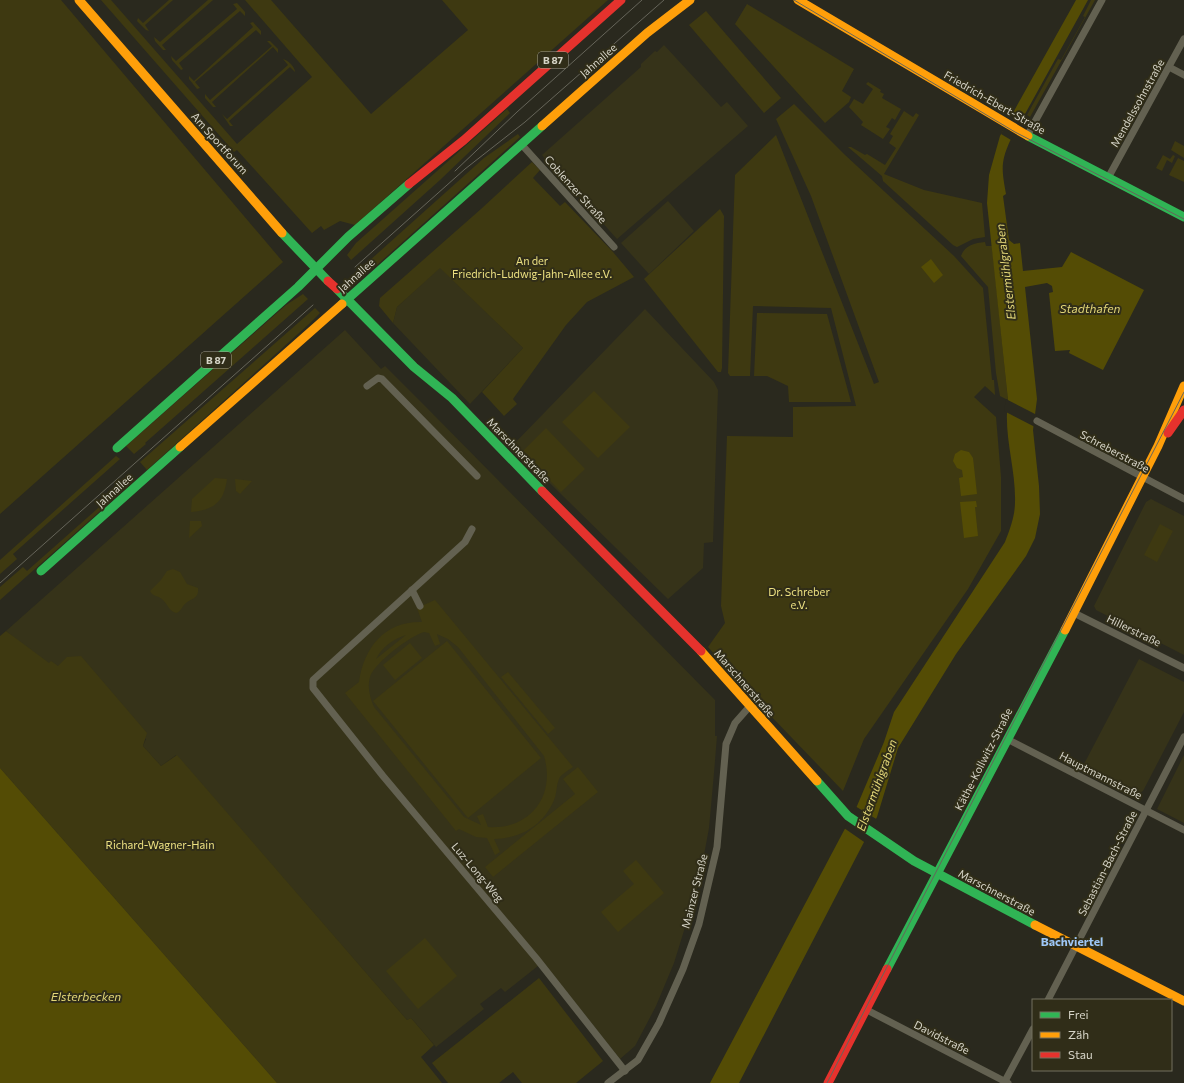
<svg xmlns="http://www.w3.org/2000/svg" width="1184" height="1083" font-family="Commissioner,sans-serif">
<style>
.built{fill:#363319}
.green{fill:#3e3911;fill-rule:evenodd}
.water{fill:#544c05}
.pier{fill:#2a291e}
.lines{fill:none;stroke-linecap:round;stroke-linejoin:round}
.street{stroke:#636151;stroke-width:7}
.fast{stroke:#30b455;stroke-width:9}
.slow{stroke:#ff9f0a;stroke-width:9}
.jam{stroke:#e5322d;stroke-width:9}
.tram{stroke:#66655a;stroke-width:1}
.jam-bridge{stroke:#e5322d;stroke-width:9}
.labels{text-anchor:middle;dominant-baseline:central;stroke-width:4;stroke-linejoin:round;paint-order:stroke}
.shield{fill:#302d18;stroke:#a4a292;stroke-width:1}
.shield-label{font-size:10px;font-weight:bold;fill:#d6d4c7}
.street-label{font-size:11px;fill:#d6d4c7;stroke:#302d18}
.park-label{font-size:11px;fill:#ece081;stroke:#302d18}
.water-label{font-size:12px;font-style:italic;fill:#e2d677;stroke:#302d18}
.neighbourhood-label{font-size:12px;font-weight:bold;fill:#9dc6f5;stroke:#302d18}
</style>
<rect width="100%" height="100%" fill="#2a291e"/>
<g class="built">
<polygon points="664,45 721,107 727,102 748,126 617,239 542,155 641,67 641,64 655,51 657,52"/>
<polygon points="668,201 694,231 649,274 621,243"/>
<polygon points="440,267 523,348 470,404 393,323 397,307"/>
<polygon points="645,309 714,382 718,390 713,542 704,543 703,568 668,599 512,446"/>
<polygon points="345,330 381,369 385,366 427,408 715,700 715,736 717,736 714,773 709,828 699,882 674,963 656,1006 635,1046 620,1059 543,962 505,992 501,988 480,1004 484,1009 436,1047 411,1018 407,1020 176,755 161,766 143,746 146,739 58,666 49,664 31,652 6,631"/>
<polygon points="1151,499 1184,516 1184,655 1096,610 1094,606 1146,502"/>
<polygon points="1139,659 1184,682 1184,712 1143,791 1138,794 1083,766"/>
<polygon points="1184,755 1184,823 1157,809"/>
</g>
<g class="green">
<polygon points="0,0 61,0 283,262 0,514"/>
<polygon points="101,0 111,0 237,144 312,77 245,0 271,0 371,114 468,30 442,0 608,0 355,225 340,221 324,230 321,226 312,233 237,150 234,152"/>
<polygon points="169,0 173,0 145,25 149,31 146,30 137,21 138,18 143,23"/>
<polygon points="208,0 213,0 162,45 166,50 163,50 155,41 154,37 160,42"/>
<polygon points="1091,0 1095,0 1030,117 1027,115 1058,59 1061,60 1085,17 1083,16"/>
<polygon points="237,3 245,12 245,16 240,11 179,63 183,69 181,70 172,60 171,56 176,61 237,9 233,4"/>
<polygon points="747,4 854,69 842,91 851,97 849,102 825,123 735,24"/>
<polygon points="706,11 781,98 764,113 689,25"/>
<polygon points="253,22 261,31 261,35 256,30 195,82 200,88 197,89 189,79 189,76 194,81 253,27 250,23"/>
<polygon points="267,41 270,41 278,49 278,53 273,47 212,102 216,107 213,107 205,98 205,94 210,100 272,46"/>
<path d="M 283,59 C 288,60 295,67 295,72 L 290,67 L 229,121 L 233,126 L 230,126 L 222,114 L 227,119 L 288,65 Z"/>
<polygon points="868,82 881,90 880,92 884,94 882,98 901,109 895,120 892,118 886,127 890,129 883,139 861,125 863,122 849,107 854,99 863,104 873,89 866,84"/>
<polygon points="794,104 844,154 954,256 983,288 992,380 994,380 995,395 985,386 974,397 996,417 1001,477 1001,531 968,589 864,739 843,791 742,686 708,647 725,623 721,606 727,436 793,437 793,407 856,406 831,308 753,306 750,376 730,376 728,373 735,175 776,135 874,384 879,382 811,196 776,119"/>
<polygon points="507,109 510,113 440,180 351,260 347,255 356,243"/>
<polygon points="904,111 913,117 916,113 919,115 884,174 924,190 982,203 985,237 973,239 957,247 953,245 883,181 882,176 848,147 851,147 865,155 867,154 885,165 896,148 889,143 893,136 890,134"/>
<polygon points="518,134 520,137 377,265 363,275 359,270 484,158"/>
<polygon points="1175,141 1184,146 1184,158 1171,150"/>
<polygon points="1163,155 1170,159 1173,155 1175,156 1172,163 1167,160 1162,171 1156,168"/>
<polygon points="1178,158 1184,161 1184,182 1169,175"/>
<polygon points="532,162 540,170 533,178 560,206 565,202 613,252 634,277 587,302 566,325 513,399 517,404 504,416 482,392 523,348 440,268 397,307 393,323 379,306 380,298 481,209"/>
<polygon points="720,209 724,216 722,368 721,372 718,372 644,279"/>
<path d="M 985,242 L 986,246 L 992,246 L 1008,400 L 1000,396 L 996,373 L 988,287 L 961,256 C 965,245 975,243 985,242 Z"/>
<polygon points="303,294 308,299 145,443 146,444 134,454 126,446 286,305"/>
<polygon points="315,308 320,313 309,324 147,470 140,462"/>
<polygon points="757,313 827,314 851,402 789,402 788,386 767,376 754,376"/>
<polygon points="594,391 630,427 598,458 562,422"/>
<polygon points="546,428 585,469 561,492 522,452"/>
<polygon points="116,456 120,459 13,554 17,559 0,574 0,560"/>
<path d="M 215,478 L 227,479 C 224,502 214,510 191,512 L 192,499 Z"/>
<polygon points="131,479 135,480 0,600 0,587 23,567 27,571"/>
<polygon points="235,479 252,481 240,494 236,491"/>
<polygon points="190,521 201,521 202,526 189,538"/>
<polygon points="1160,524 1173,531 1157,562 1144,555"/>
<path d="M 173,569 L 180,572 L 187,584 L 198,588 C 199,599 192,598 186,603 C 181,607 182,611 176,613 C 169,611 168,605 163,600 C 158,595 153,597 150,591 L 161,580 L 167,571 Z"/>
<path d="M 435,600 L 573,767 C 569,770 560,775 559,779 C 556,786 557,793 554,800 C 543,826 521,838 494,839 L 500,852 L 495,855 L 487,838 L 476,837 L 459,829 L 456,831 L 345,693 L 359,682 C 364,647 385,621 422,622 L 417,608 ZM 424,632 L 429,633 L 435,646 L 440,644 L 437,634 L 448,639 L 458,647 L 544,756 C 556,796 530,830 488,827 L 483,814 L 477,816 L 481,825 L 464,817 L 374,707 C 370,698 367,687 370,677 C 374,663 410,636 424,632 ZM 406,635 L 376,659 C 382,647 393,639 406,635 Z"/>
<polygon points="6,631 49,663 51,661 58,666 67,657 81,656 147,733 143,746 161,766 177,755 407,1020 411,1018 434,1045 421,1057 442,1083 277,1083 0,768 0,636"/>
<polygon points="447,641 541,758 468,818 373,701"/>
<polygon points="410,643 422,658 395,680 383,665"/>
<polygon points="508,672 555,728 548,734 501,677"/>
<polygon points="578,767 598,792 493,877 485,867 575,794 563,779"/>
<polygon points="636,860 664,893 618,932 601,912 634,884 623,871"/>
<polygon points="425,938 457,976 418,1009 386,971"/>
<polygon points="539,978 603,1061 576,1083 522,1083 513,1072 499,1083 448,1083 432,1063"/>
</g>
<g class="water">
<path d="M 1076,0 L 1088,0 L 1010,141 C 1000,163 1002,171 1006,194 L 1003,196 L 1009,240 L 1014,244 L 1020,243 L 1023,271 L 1062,267 L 1071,252 L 1144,290 L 1103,370 L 1069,353 L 1070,350 L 1055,351 L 1049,293 L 1053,292 L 1052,286 L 1047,283 L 1025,287 L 1037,399 L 1033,430 L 1039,486 L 1040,514 L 1035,538 L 1026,556 L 956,654 L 898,748 L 877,817 L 739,1083 L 710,1083 L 857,806 L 884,742 L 894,712 L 1005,542 C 1010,529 1015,516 1015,502 C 1016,468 1003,435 1008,400 L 987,203 L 989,175 L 1000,136 Z"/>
<polygon points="931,259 943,275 934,283 921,267"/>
<polygon points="961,450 969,452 973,458 977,494 961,496 959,478 963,477 962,470 957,468 953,461 955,454"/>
<polygon points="976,501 977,507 975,507 978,536 964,538 960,502"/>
<polygon points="0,768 277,1083 0,1083"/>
</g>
<g class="pier">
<polygon points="1012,113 1023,119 1011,140 1001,134"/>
<polygon points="1006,399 1037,415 1035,427 1004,411"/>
<polygon points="855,806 878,820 867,844 844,828"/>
</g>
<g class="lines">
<g class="street">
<polyline points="1169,67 1184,75"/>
<polyline points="1027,136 1102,0"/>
<polyline points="522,145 614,247"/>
<polyline points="1108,178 1184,39"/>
<polyline points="367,386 378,378 382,379 477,476"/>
<polyline points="1037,421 1184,499"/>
<polyline points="472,529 465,542 313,680 313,688 383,776 536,958 625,1071"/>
<polyline points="412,590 420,606"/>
<polyline points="1074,613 1184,668"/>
<polyline points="1007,739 1184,830"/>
<polyline points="1048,1000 1184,737"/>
<polyline points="867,1010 1008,1083"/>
<polyline points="608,1083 638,1060 659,1023 683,969 699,924 717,847 726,744 735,723 750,706"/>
<polyline points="1004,1083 1033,1029"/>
</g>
<g class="fast">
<polyline points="1028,136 1184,217"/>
<polyline points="282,233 328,281"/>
<polyline points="337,289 414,367 452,398 542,491"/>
<polyline points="342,304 542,126"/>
<polyline points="117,448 298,287 348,237 409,184"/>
<polyline points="41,571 180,447"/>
<polyline points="817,781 848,816 914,861 1035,925"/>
<polyline points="887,969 1065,630"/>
</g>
<g class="slow">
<polyline points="79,0 282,233"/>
<polyline points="798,0 1028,136"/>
<polyline points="542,126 647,33 690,0"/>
<polyline points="180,447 342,304"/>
<polyline points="1065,630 1158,446 1184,386"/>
<polyline points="701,651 817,781"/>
<polyline points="1035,925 1184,1001"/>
</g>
<g class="jam">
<polyline points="409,184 464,140 621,0"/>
<polyline points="1168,433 1184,410"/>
<polyline points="542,491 701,651"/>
<polyline points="828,1083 887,969"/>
</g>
<g class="tram">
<polyline points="794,0 1015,132 1184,219"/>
<polyline points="455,171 517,112 642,0"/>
<polyline points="355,267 465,169 525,122 664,0"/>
<polyline points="0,583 313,305"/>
<polyline points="827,1083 1184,392"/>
</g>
<polyline class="jam-bridge" points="328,281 337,289"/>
</g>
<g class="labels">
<g class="shield">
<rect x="538" y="52" width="30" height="16" rx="3"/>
<rect x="201" y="352" width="30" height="16" rx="3"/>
</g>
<g class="shield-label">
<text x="553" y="60">B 87</text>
<text x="216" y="360">B 87</text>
</g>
<g class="street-label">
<text transform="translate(598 60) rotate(-41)">Jahnallee</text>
<text transform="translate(995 102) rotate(30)">Friedrich-Ebert-Straße</text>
<text transform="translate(1137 103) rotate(-61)">Mendelssohnstraße</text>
<text transform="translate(220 143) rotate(48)">Am Sportforum</text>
<text transform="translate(576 189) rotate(48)">Coblenzer Straße</text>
<text transform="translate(356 275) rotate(-42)">Jahnallee</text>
<text transform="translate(519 450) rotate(46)">Marschnerstraße</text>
<text transform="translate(1115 451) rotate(28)">Schreberstraße</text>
<text transform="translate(114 490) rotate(-42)">Jahnallee</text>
<text transform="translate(1134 630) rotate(26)">Hillerstraße</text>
<text transform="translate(745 683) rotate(49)">Marschnerstraße</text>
<text transform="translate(983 759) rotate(-63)">Käthe-Kollwitz-Straße</text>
<text transform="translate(1101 775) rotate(27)">Hauptmannstraße</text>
<text transform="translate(1107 863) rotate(-63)">Sebastian-Bach-Straße</text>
<text transform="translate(478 872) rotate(50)">Luz-Long-Weg</text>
<text transform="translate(694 891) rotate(-76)">Mainzer Straße</text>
<text transform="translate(997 892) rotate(28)">Marschnerstraße</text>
<text transform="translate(942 1037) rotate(27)">Davidstraße</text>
</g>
<g class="park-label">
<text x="532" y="260">An der<tspan x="532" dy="13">Friedrich-Ludwig-Jahn-Allee e.V.</tspan></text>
<text x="799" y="591">Dr. Schreber<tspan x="799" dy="13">e.V.</tspan></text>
<text x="160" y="844">Richard-Wagner-Hain</text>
</g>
<g class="water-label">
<text transform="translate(1005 272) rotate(-97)">Elstermühlgraben</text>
<text x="1090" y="308">Stadthafen</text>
<text transform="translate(876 785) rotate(-70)">Elstermühlgraben</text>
<text x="86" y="996">Elsterbecken</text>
</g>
<g class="neighbourhood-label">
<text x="1072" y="941">Bachviertel</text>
</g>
</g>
<rect x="1032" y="999" width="140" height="72" fill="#302d18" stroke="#72705e"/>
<rect x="1040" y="1012" width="20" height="6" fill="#30b455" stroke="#72705e"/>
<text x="1068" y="1019" font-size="12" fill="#d6d4c7">Frei</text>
<rect x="1040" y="1032" width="20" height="6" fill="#ff9f0a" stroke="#72705e"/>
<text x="1068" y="1039" font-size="12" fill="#d6d4c7">Zäh</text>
<rect x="1040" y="1052" width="20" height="6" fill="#e5322d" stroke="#72705e"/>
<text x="1068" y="1059" font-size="12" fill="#d6d4c7">Stau</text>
</svg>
